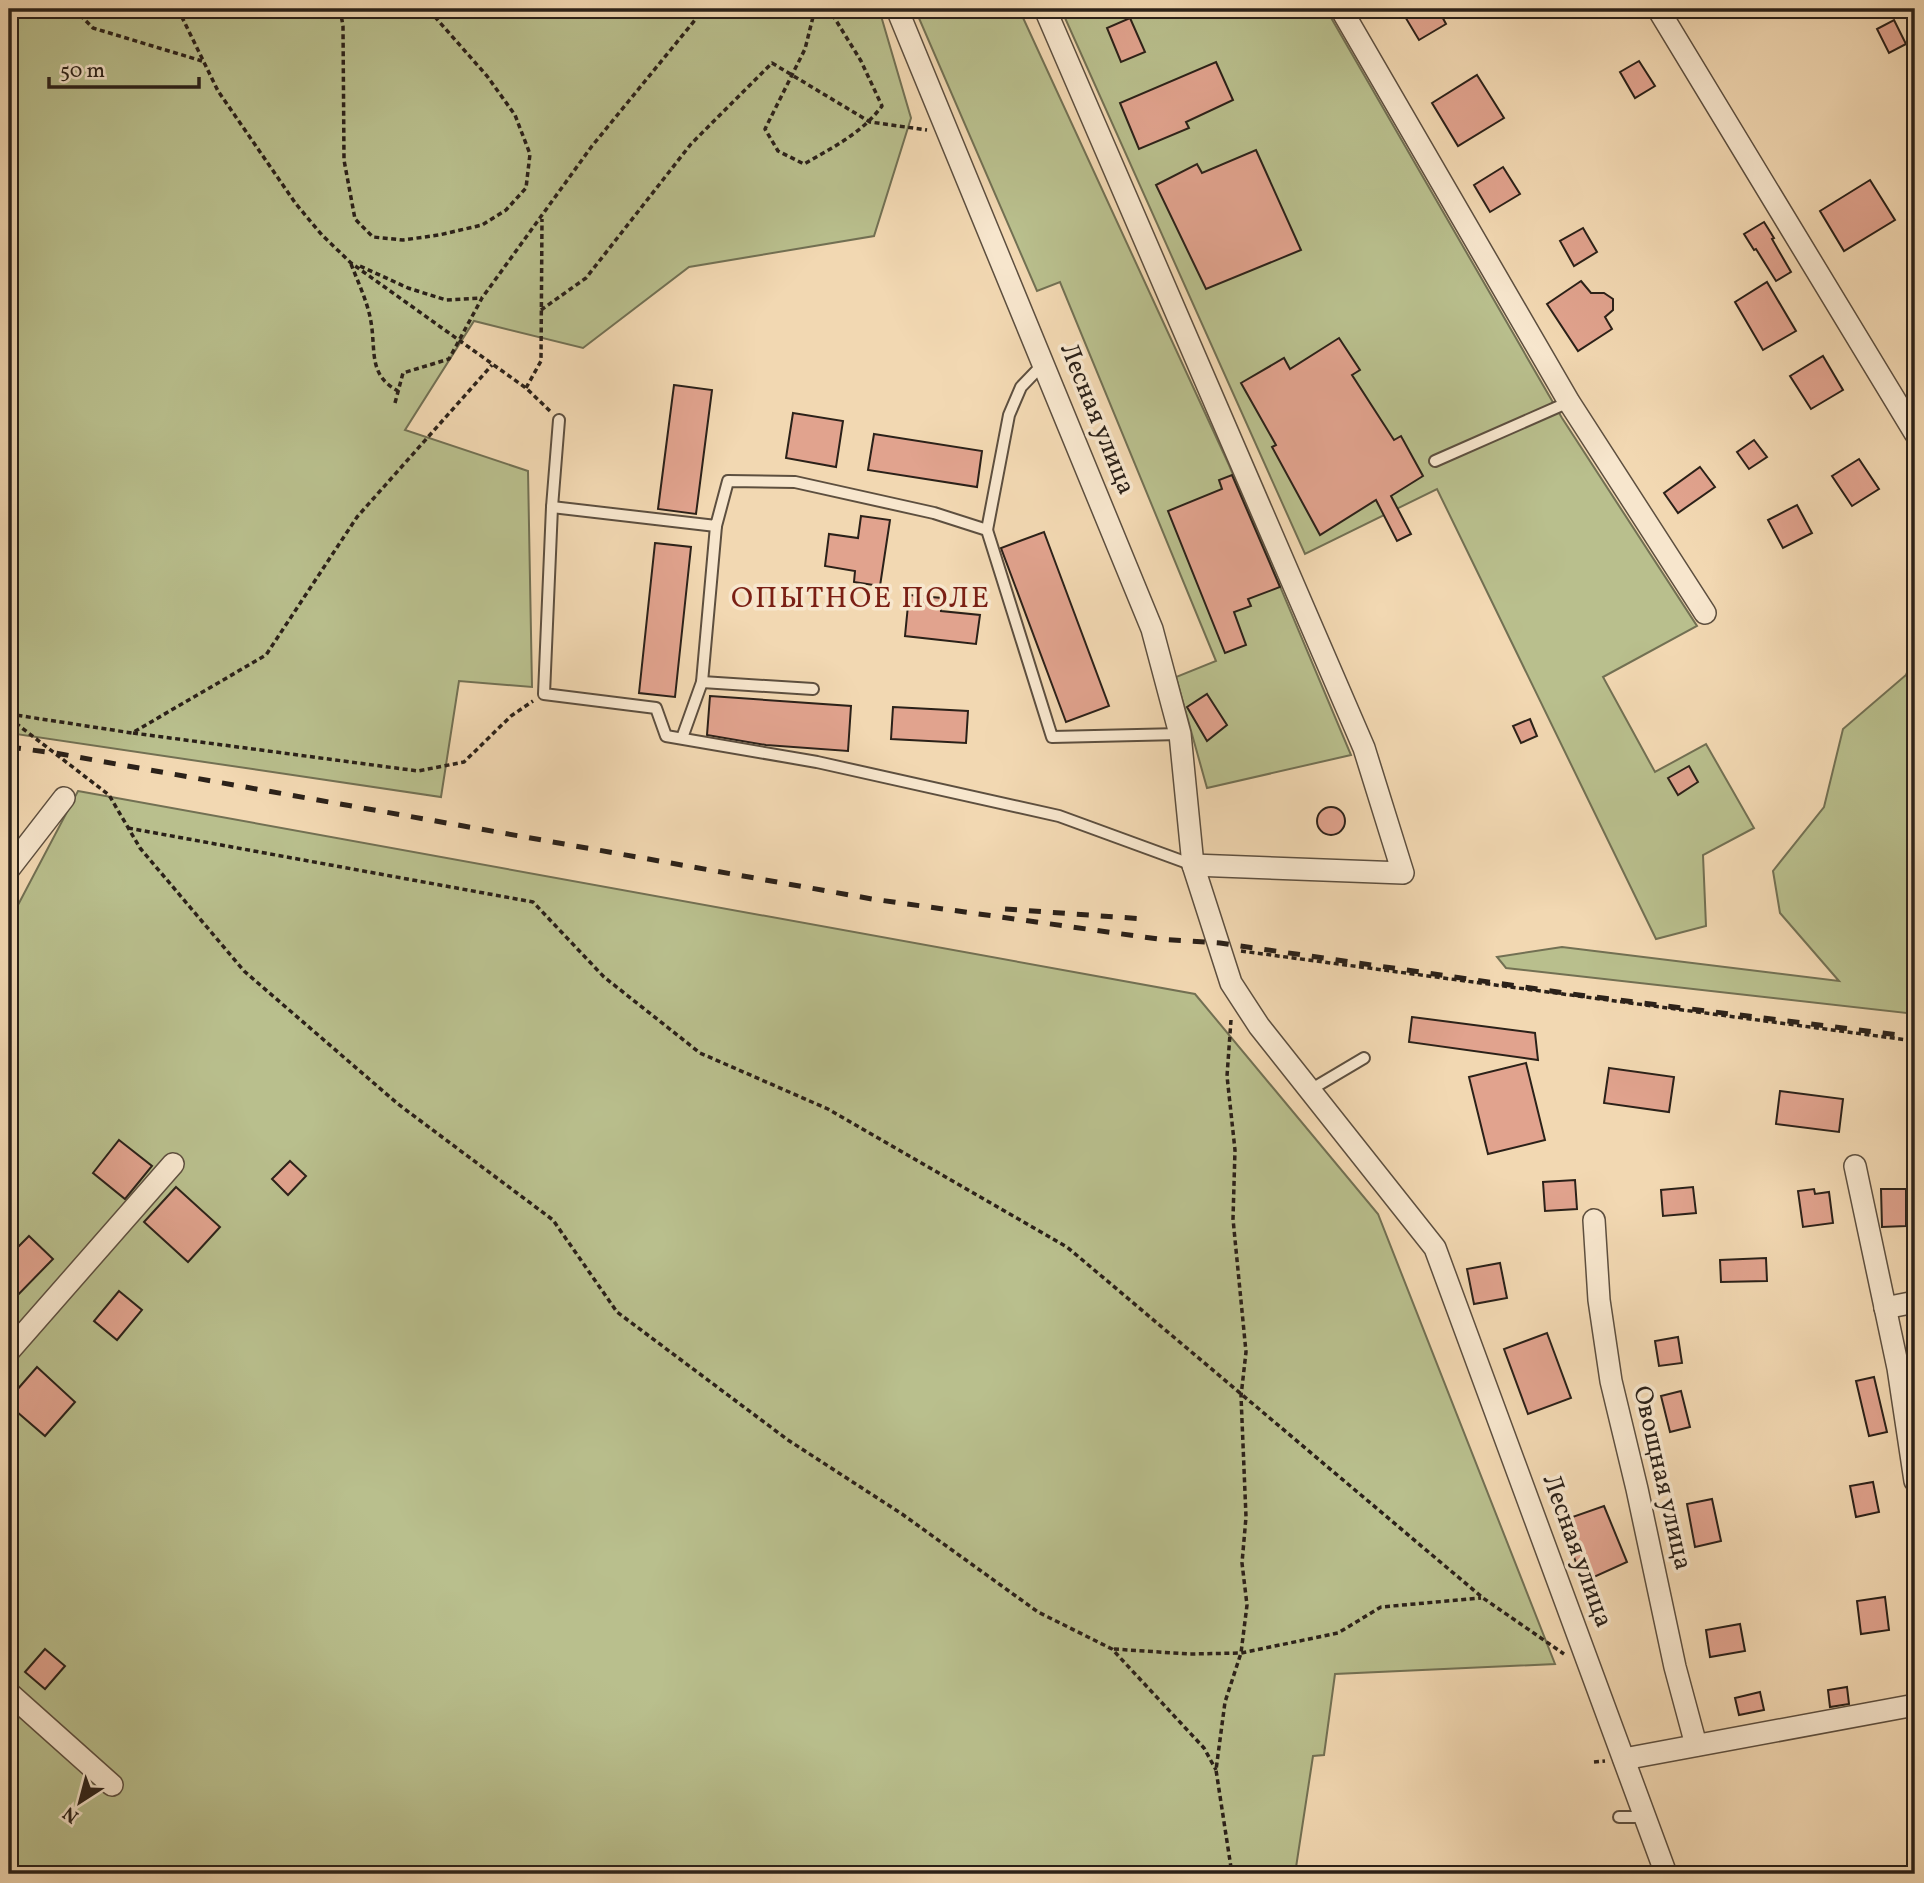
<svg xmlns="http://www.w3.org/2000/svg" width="1924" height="1883" font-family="Vollkorn,serif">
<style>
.green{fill:#b9bf8d;stroke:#727053;stroke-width:2}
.building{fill:#e1a38e;stroke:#2b2119;stroke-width:2}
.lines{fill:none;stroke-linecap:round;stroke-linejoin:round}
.service-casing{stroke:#5d4f3f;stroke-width:14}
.minor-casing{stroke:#5d4f3f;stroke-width:24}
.path{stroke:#2b2119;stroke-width:3.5;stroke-dasharray:5 3.5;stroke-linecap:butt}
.service{stroke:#f7e6cd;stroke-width:10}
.minor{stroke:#f7e6cd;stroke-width:21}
.rail{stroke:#2b2119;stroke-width:5;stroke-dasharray:12 12;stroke-linecap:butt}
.labels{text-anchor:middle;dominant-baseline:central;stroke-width:7;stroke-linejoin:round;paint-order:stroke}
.street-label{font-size:26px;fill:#2b2119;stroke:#f7e6cd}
.quarter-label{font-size:30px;letter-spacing:2px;fill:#7a1f14;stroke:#f7e6cd}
</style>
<rect width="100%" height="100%" fill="#f2d8b2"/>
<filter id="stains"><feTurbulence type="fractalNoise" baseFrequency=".00286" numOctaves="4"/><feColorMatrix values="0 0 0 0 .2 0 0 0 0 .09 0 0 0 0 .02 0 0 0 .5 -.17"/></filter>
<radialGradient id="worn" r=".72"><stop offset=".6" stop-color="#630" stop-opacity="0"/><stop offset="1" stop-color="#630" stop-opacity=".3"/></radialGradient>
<g class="green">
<polygon points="9,9 879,9 911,118 874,236 689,267 583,348 474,321 405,430 528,471 532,687 459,681 441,797 9,733"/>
<polygon points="915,9 1019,9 1229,465 1351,755 1207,788 1176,677 1216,661 1060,282 1037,291"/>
<polygon points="1061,9 1326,9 1562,418 1697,626 1603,677 1655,772 1706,744 1754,828 1703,855 1706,926 1656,939 1437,489 1305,554"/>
<polygon points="1915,651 1915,1014 1506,968 1497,957 1562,947 1839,981 1780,913 1773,871 1824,807 1843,729 1906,675"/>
<polygon points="78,791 1195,994 1378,1214 1555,1664 1335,1674 1324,1755 1313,1756 1295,1874 9,1874 9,922"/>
</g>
<g class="building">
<polygon points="1415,9 1438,9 1446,24 1419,40 1404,15"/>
<polygon points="1130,18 1145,52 1121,62 1107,28"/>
<polygon points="1894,20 1906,44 1889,53 1877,29"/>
<polygon points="1639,61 1655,86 1635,98 1620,72"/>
<polygon points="1216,62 1233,100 1186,122 1189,128 1139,149 1120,103"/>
<polygon points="1477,75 1504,118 1458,146 1432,103"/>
<polygon points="1256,150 1301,250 1206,289 1156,185 1197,164 1202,173"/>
<polygon points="1503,167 1520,194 1490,212 1474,185"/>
<polygon points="1870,180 1895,220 1844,251 1820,211"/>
<polygon points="1764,222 1774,238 1772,239 1791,272 1776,281 1756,249 1754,250 1744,234"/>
<polygon points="1583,228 1597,252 1574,266 1560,241"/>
<polygon points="1581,281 1591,293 1604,293 1613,299 1613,310 1605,317 1612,329 1578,351 1547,304"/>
<polygon points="1767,282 1796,331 1763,350 1735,302"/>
<polygon points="1339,338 1360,370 1352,375 1394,440 1401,436 1423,476 1391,496 1411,534 1397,541 1376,500 1320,535 1272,447 1276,445 1241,383 1284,358 1290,369"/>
<polygon points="1823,356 1843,390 1811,409 1790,376"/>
<polygon points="674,385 712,390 696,514 658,509"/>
<polygon points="793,413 843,421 836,467 786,458"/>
<polygon points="874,434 982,451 977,487 868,470"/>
<polygon points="1754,440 1767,457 1749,469 1737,452"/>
<polygon points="1859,459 1879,489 1852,506 1832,476"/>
<polygon points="1700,467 1715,487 1678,513 1664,493"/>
<polygon points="1232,475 1280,587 1248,599 1251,606 1234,612 1246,645 1225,653 1168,511 1222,489 1219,480"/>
<polygon points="1797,505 1812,533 1783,548 1768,520"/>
<polygon points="861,516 890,520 880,586 854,582 855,571 825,566 829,534 858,538"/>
<polygon points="1044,532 1109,706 1066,722 1001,548"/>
<polygon points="655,543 691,547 675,697 639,693"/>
<polygon points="909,595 942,598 941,611 980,615 976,644 905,636"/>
<polygon points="1207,694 1227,725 1207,741 1187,707"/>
<polygon points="710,696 851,706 848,751 766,745 707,735"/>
<polygon points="893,707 968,711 966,743 891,739"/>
<polygon points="1530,719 1537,736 1521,743 1513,726"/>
<polygon points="1689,766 1698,782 1678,795 1668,778"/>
<circle cx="1331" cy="821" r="14"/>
<polygon points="1412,1017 1535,1033 1538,1060 1409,1042"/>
<polygon points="1526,1063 1545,1140 1488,1154 1469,1077"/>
<polygon points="1609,1068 1674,1077 1669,1112 1604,1103"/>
<polygon points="1780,1091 1843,1099 1839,1132 1776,1124"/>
<polygon points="119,1140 152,1166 125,1199 93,1173"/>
<polygon points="290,1161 306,1176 288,1195 272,1179"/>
<polygon points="1575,1180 1577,1209 1545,1211 1543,1182"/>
<polygon points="176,1187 220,1227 188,1262 144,1222"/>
<polygon points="1693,1187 1696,1213 1663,1216 1661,1190"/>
<polygon points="1814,1189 1815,1194 1829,1192 1833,1223 1803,1227 1798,1191"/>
<polygon points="1881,1189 1906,1189 1906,1226 1882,1227"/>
<polygon points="29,1236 53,1259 9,1304 9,1256"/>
<polygon points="1766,1258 1767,1281 1721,1282 1720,1260"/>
<polygon points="1500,1263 1507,1298 1474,1304 1467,1269"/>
<polygon points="119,1291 142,1310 117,1340 94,1321"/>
<polygon points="1547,1333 1571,1398 1528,1414 1504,1349"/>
<polygon points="1678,1337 1682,1363 1659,1366 1655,1341"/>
<polygon points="37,1367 75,1402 45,1436 9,1405 9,1399"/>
<polygon points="1874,1377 1887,1432 1869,1436 1856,1381"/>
<polygon points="1681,1391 1690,1427 1670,1432 1661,1396"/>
<polygon points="1873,1482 1879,1512 1856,1517 1850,1486"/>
<polygon points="1712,1499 1721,1541 1695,1547 1687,1504"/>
<polygon points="1604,1506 1627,1562 1583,1582 1561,1521"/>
<polygon points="1885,1597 1889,1630 1861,1634 1857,1601"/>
<polygon points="1740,1624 1745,1651 1710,1657 1706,1630"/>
<polygon points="45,1649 65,1666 45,1689 25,1672"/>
<polygon points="1847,1687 1849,1704 1830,1707 1828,1690"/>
<polygon points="1760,1692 1764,1710 1739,1715 1735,1698"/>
</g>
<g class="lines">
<defs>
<g id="service">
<polyline points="559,420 552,507 544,694 656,708 666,736 817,762 1059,816 1193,865"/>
<polyline points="1435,461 1569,402"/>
<polyline points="552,507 716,526 728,481 795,482 934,513 987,530 1052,737 1180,734"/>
<polyline points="987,530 1009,415 1021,387 1044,363"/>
<polyline points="702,682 813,689"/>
<polyline points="682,738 702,682 716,526"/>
<polyline points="1310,1090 1364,1058"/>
<polyline points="1619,1817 1645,1817"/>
</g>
<g id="minor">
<polyline points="897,9 1152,629 1180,734 1193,865 1231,983 1259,1026 1435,1248 1666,1874"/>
<polyline points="1045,9 1364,748 1403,873 1193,865"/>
<polyline points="1341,9 1569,402 1705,613"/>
<polyline points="1658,9 1915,433"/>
<polyline points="9,869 64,798"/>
<polyline points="1855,1166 1898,1368 1915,1481"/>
<polyline points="1594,1220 1599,1300 1611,1381 1637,1489 1675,1667 1696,1745"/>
<polyline points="1885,1308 1915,1302"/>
<polyline points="9,1351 173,1164"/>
<polyline points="9,1693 112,1785"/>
<polyline points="1624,1759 1915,1705"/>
</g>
</defs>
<use href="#service" class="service-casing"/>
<use href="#minor" class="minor-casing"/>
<g class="path">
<polyline points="74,9 93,28 202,61"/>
<polyline points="178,9 218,91 296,204 322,235 351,263 526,388 550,411"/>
<polyline points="340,9 343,26 344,160 355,219 373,237 403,240 439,235 482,225 506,210 526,188 530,154 515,115 487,76 428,9"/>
<path d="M 815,9 L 805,49 L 765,129 L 778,151 L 804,164 C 832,148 862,133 882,106 L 861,61 L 829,9"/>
<path d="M 351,264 C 358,282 368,303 371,322 C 376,351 368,375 398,391"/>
<polyline points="360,266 408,288 446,300 482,298"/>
<polyline points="541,310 586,278 691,144 772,63 870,122 927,130"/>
<polyline points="526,388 541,361 542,219"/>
<polyline points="395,403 403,373 449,359 482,298 592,146 704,9"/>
<polyline points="9,714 132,733 266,655 357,517 492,365"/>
<polyline points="9,718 109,795 140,848 244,971 398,1104 553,1220 617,1312 788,1440 902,1514 1038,1612 1112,1649 1204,1748 1216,1770"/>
<polyline points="133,733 418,771 464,762 511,716 533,701"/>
<polyline points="128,828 533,902 604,977 700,1053 828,1109 1067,1247 1483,1598 1564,1654"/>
<polyline points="1241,951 1915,1041"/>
<polyline points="1231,1020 1227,1076 1235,1150 1233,1219 1246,1352 1241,1396 1246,1517 1242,1563 1247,1605 1241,1653 1225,1702 1216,1770 1232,1874"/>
<polyline points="1114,1649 1189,1654 1241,1653 1338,1633 1381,1607 1481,1598"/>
<polyline points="1594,1762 1605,1761"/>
</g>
<use href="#service" class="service"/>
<use href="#minor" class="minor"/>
<g class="rail">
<polyline points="9,747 55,753 872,899 1158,939 1220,943 1579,995 1915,1037"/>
<polyline points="1005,909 1144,919"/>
</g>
</g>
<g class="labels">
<g class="street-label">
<text transform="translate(1097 419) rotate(68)">Лесная улица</text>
<text transform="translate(1662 1478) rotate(77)">Овощная улица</text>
<text transform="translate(1577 1551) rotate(70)">Лесная улица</text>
</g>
<g class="quarter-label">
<text x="861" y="599">ОПЫТНОЕ ПОЛЕ</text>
</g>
</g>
<rect width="1924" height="1883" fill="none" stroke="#f2d8b2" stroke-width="35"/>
<rect x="10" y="10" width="1903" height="1862" fill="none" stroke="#2b2119" stroke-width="3.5"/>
<rect x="18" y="18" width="1889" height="1848" fill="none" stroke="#2b2119" stroke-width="2"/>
<g transform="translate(80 1802) rotate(216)" stroke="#f7e6cd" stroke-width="5" paint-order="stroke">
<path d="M0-5L12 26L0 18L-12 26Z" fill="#2b2119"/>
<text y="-10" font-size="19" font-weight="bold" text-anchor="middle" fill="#2b2119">N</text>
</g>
<path d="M49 77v10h150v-10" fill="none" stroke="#2b2119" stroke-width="3.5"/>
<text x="60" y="77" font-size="21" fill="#2b2119" stroke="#f7e6cd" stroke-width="5" paint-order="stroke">50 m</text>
<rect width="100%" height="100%" filter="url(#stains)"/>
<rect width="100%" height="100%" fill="url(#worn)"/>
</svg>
